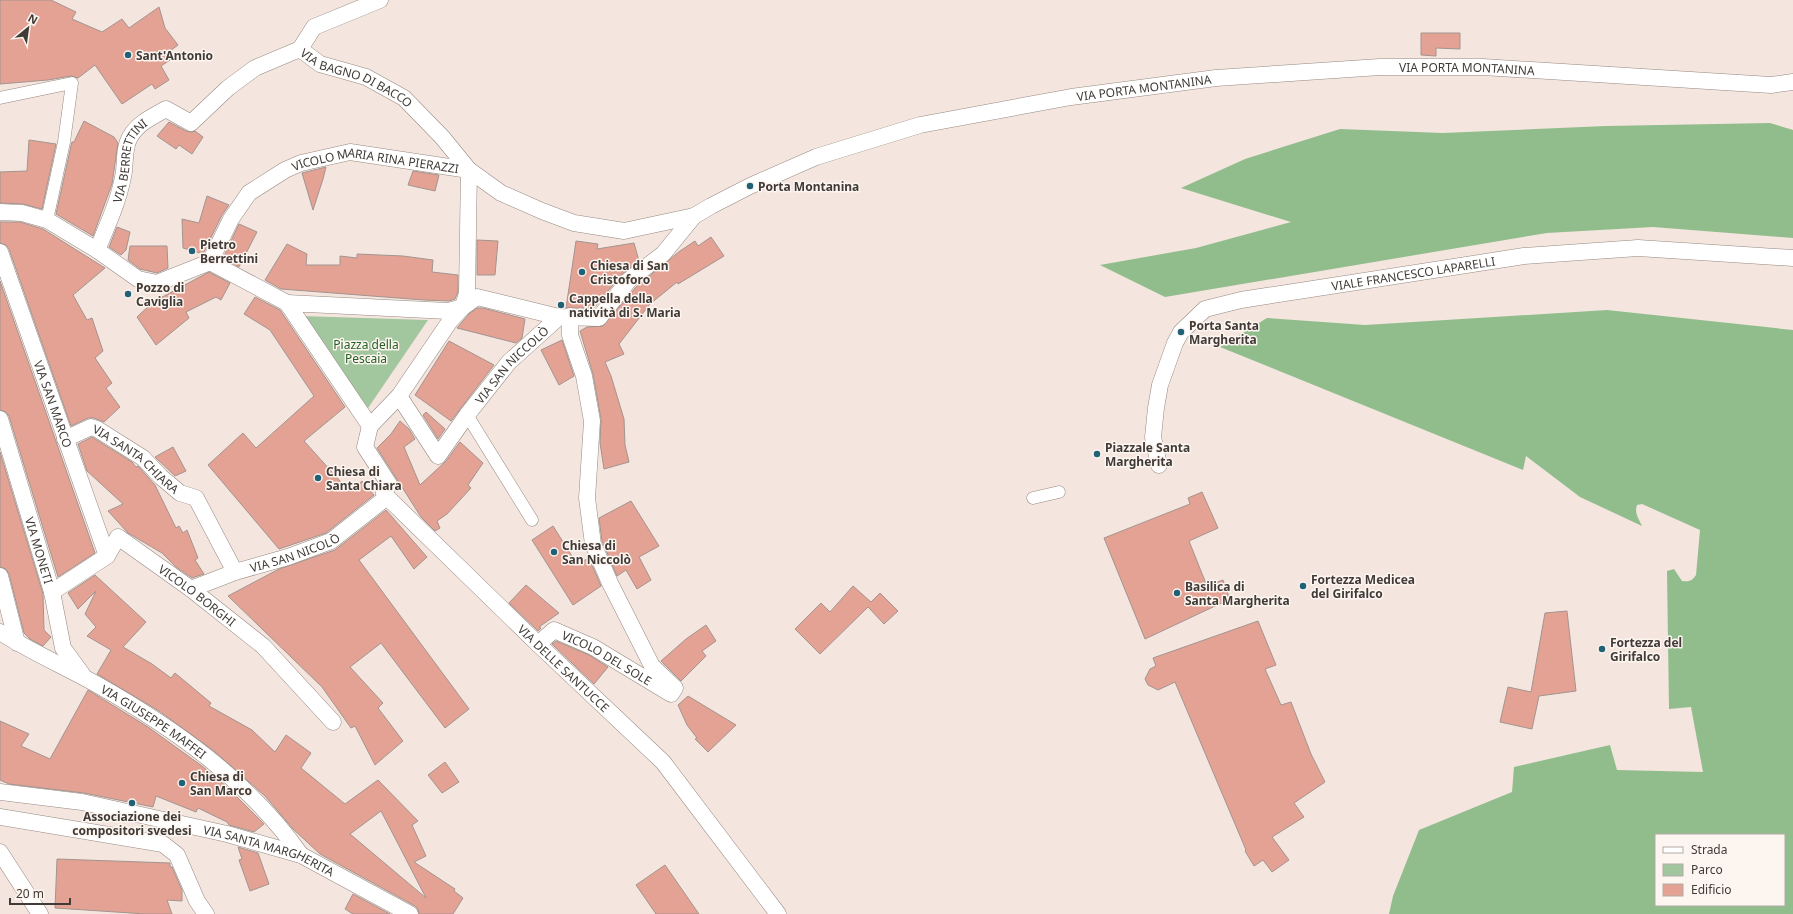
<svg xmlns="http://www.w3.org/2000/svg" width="1793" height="914" font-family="'Noto Sans',sans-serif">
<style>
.green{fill:#a2c79f}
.forest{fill:#91bd8d;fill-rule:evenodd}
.building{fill:#e3a293;stroke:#a39490;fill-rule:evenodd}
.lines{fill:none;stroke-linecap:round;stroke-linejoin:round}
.pedestrian-casing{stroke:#968982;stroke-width:13}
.minor-casing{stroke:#968982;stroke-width:17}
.pedestrian{stroke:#fff;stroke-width:12}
.minor{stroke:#fff;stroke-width:16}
.poi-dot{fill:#216176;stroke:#fdf5f0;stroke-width:1.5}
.labels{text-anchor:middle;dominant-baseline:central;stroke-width:3;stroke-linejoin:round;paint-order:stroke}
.poi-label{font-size:12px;font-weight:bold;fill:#403b37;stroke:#fdf5f0;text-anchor:start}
.street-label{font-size:12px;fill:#403b37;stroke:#fdf5f0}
.park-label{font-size:12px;fill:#256023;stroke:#fdf5f0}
</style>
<rect width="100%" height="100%" fill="#f4e6de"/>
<polygon class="green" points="301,316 428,320 366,411"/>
<g class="forest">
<polygon points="1770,123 1793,130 1793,238 1653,227 1547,233 1165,297 1100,265 1196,248 1291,222 1181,188 1245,159 1340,129 1443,133 1606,126"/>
<path d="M 1607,310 L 1793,330 L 1793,914 L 1389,914 L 1393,896 L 1419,830 L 1512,792 L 1514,767 L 1610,745 L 1617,770 L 1703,772 L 1691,707 L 1669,709 L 1667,571 L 1674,569 L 1682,581 C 1689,582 1692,581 1696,575 L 1700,530 L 1642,504 L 1637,505 C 1634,513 1639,519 1642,526 L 1580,497 L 1526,456 L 1523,470 L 1220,347 L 1267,318 L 1365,325 ZM 1656,835 L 1784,835 L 1784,905 L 1656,905 Z"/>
</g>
<g class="building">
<polygon points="0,0 51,0 76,12 72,19 102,32 122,19 129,28 159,7 165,28 178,45 166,54 170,60 161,66 169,80 155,89 152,84 122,104 95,65 78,78 71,76 48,80 0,84"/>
<polygon points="1421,33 1460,33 1460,49 1436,48 1436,56 1421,55"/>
<polygon points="84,121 114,137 118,143 112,184 93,236 56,214 71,146 72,142 74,142"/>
<polygon points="169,122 186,131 192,132 195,131 203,137 192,154 179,145 176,149 157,136"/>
<polygon points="29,140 56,144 42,209 23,204 0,203 0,172 27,171"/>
<polygon points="326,167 323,179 313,210 302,173"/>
<polygon points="413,171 439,175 435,191 408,185"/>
<polygon points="207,196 229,205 222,215 203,254 183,248 182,219 199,223"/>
<polygon points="0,222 20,222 43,229 105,268 73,295 87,320 92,318 103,351 95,358 112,383 106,388 120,407 104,422 94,418 88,418 71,426 9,249 6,245 0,243"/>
<polygon points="239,224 257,232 239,267 223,258"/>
<polygon points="117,227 130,232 126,250 121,255 109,247"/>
<polygon points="711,237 724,256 678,284 677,282 650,304 619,344 624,354 605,362 611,376 624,419 625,445 629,462 604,469 600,443 601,419 593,374 580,331 587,327 603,326 636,287 680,251 695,241 698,246"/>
<polygon points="477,240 498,241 495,275 477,275"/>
<polygon points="576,241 598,244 597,249 634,243 639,261 622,274 594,308 566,308"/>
<polygon points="287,244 307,254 306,265 340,265 340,256 357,258 357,254 403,256 433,260 432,272 458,275 458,292 455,299 449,301 424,300 281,289 265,280"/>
<polygon points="130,246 167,246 168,268 157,273 140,269 128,260"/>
<polygon points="209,272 230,283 221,300 216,297 186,312 189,318 156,345 137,317 153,302"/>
<polygon points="0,281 95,553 58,577 9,416 6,412 0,410"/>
<polygon points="255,297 280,310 345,407 304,441 350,492 362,481 374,495 326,533 279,549 208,465 243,433 256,448 314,396 270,330 244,314"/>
<polygon points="477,308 483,308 525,319 522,338 516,343 457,328 469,314"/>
<polygon points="562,340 574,376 559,385 541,350"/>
<polygon points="449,341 494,365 451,421 415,395"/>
<polygon points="426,412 445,429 438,439 423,415"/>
<polygon points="400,421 409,429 415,439 404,447 420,485 446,461 460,442 483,463 468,485 471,488 447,514 437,521 440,528 435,531 421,517 377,448 391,434"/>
<polygon points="92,437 132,462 136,467 138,466 155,485 176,528 179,526 183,533 187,530 198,558 195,560 204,574 192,578 176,567 162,553 128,533 108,511 123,504 87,471 78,444"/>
<polygon points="173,447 186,471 175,476 155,457"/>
<polygon points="0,452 43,594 44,630 51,637 43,646 30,639 24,633 9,574 6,569 0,567"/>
<polygon points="1202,492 1218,528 1189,541 1207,586 1223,580 1230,599 1145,639 1104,538 1190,504 1188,498"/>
<polygon points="631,501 659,546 639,557 651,580 637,589 626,570 617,576 602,541 599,518"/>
<polygon points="386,510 427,557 414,569 391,536 359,560 469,709 445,728 381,643 350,667 383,703 378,708 403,741 375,765 355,726 351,728 322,687 228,596 279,569 335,550"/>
<polygon points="553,526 577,564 589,558 601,586 573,605 532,540"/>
<path d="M 95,575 L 146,622 L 123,647 L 152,664 L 171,678 L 175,673 L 211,703 L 209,706 L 252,730 L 275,752 L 286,735 L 311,753 L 301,768 L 345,804 L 378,780 L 418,821 L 412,825 L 426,856 L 414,862 L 455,889 L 454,891 L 463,898 L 453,914 L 419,914 L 418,909 L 415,906 L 320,854 L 293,829 L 265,796 L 214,751 L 159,711 L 97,674 L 111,650 L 87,636 L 96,627 L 85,614 L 96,591 L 78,609 L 68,593 ZM 381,811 L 409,865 L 426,898 L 350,834 Z"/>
<polygon points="526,585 559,613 539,627 541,628 538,631 509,603"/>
<polygon points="853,586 871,602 880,593 898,611 884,624 868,607 820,654 795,629 821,603 830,612"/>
<polygon points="1567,611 1576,691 1539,696 1532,729 1500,722 1508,687 1531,692 1545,613"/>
<polygon points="1258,621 1276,665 1265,669 1281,705 1291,702 1311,754 1325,782 1294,803 1304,817 1272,837 1289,860 1272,872 1263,860 1254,866 1245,851 1246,850 1175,682 1158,690 1148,685 1145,679 1150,669 1156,666 1153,658"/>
<polygon points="706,625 716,641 702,651 706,656 681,681 661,661 686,639"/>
<polygon points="556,641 589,655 608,667 594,684 552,644"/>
<polygon points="88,690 148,727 202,766 227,787 264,824 254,832 229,825 227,822 198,808 196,812 156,796 153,807 84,793 9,784 0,780 0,721 29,734 21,746 50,759"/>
<polygon points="688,696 736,725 708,752 695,739 697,738 687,725 678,705"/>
<polygon points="445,762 459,782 442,793 428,775"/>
<polygon points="238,847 258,853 269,884 250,891 239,860 242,859"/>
<polygon points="57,859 170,863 170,867 172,867 182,890 182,901 167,900 172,914 146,914 55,908"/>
<polygon points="665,865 699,914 656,914 636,885"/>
<polygon points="353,894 390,914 353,914 345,909"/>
</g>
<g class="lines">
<defs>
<g id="pedestrian">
<polyline points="0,98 72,83 64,142 47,220"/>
<polyline points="467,415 532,520"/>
<polyline points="1033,498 1059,492"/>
</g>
<g id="minor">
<polyline points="300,49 314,27 380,0"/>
<path id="s1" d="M 469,170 L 467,293 L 463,307 L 477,297 L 559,317 L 599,318 L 629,280 L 663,254 L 694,216 L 711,206 L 750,186 L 816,157 L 920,125 L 1071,97 L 1216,78 L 1380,67 L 1483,67 L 1771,85 L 1793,82"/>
<polyline points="0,212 22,213 47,220 97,250 138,279 157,283 210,262 287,303"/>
<path id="s2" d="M 97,250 C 107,226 118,203 123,177 C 126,165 123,149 130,137 C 138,123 152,117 166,109 L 191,123 L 228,88 L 255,68 L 300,49 L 320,64 L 366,77 L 404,98 L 442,137 L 469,170"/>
<path id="s3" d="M 0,252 L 107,556"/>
<path id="s4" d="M 210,262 L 231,219 L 249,193 L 285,170 L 301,163 L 350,152 L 469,170 L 501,193 L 542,211 L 574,223 L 624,231 L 694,216"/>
<polygon points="287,303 448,311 463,307 450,321 399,396 370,426"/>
<path id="s5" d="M 399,396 L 438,456 L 467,415 L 509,362 L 559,317"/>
<path id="s6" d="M 0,419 L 52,592 L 63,648 L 82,674"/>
<path id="s7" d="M 370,426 L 365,447 L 389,484 L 384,493 L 387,497 L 538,644 L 663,762 L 778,914"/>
<path id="s8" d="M 65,439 L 91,427 L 97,429 L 143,458 L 161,477 L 180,493 L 196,498 L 235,572"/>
<path id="s9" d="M 1159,465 L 1153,437 L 1156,408 L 1160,385 L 1175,343 L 1181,332 L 1205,309 L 1241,300 L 1524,256 L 1638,248 L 1793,258"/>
<polyline points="0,576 17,643"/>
<path id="s10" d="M 191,589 L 235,572 L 288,557 L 331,541 L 387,497"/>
<path id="s11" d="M 52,592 L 107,556 L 118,537 L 191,589 L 263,646 L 333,722"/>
<path id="s12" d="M 0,632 C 31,652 64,666 96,684 C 174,728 249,781 301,855"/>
<path id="s13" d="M 538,644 L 554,630 L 593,647 L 671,694 L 675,688 L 652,666 L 610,583 L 593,544 L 587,498 L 592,421 L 584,376 L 570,335 L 570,316"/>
<path id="s14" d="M 0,792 L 82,802 L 227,834 L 301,855 L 410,914"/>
<polyline points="0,817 163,844 177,855 197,901 206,914"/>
<polyline points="0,852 40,914"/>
</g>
</defs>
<use href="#pedestrian" class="pedestrian-casing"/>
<use href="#minor" class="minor-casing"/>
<use href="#pedestrian" class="pedestrian"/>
<use href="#minor" class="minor"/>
</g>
<g class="poi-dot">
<circle cx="128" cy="55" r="4"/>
<circle cx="750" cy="186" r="4"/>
<circle cx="192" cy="251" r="4"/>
<circle cx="582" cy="272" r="4"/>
<circle cx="128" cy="294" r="4"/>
<circle cx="561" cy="305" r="4"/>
<circle cx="1181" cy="332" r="4"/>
<circle cx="1097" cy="454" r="4"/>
<circle cx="318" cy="478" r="4"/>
<circle cx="554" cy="552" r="4"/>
<circle cx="1303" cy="586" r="4"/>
<circle cx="1177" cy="593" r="4"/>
<circle cx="1602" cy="649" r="4"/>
<circle cx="182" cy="783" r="4"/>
<circle cx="132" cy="803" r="4"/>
</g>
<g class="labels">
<g class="poi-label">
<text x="136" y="55">Sant'Antonio</text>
<text x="758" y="186">Porta Montanina</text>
<text x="200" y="244">Pietro<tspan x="200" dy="14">Berrettini</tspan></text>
<text x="590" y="265">Chiesa di San<tspan x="590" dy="14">Cristoforo</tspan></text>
<text x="136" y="287">Pozzo di<tspan x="136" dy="14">Caviglia</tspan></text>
<text x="569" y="298">Cappella della<tspan x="569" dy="14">natività di S. Maria</tspan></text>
<text x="1189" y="325">Porta Santa<tspan x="1189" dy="14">Margherita</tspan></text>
<text x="1105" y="447">Piazzale Santa<tspan x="1105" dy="14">Margherita</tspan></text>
<text x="326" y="471">Chiesa di<tspan x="326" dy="14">Santa Chiara</tspan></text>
<text x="562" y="545">Chiesa di<tspan x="562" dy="14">San Niccolò</tspan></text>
<text x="1311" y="579">Fortezza Medicea<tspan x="1311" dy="14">del Girifalco</tspan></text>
<text x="1185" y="586">Basilica di<tspan x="1185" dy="14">Santa Margherita</tspan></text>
<text x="1610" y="642">Fortezza del<tspan x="1610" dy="14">Girifalco</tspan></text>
<text x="190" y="776">Chiesa di<tspan x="190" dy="14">San Marco</tspan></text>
<text x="132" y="816" text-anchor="middle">Associazione dei<tspan x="132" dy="14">compositori svedesi</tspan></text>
</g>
<g class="street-label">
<text stroke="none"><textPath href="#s1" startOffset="1215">VIA PORTA MONTANINA</textPath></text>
<text stroke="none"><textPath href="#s2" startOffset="391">VIA BAGNO DI BACCO</textPath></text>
<text stroke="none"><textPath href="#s1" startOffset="891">VIA PORTA MONTANINA</textPath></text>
<text stroke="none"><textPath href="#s2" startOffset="96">VIA BERRETTINI</textPath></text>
<text stroke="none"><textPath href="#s4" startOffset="215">VICOLO MARIA RINA PIERAZZI</textPath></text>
<text stroke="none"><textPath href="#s9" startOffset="383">VIALE FRANCESCO LAPARELLI</textPath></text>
<text stroke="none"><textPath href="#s5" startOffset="189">VIA SAN NICCOLÒ</textPath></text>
<text stroke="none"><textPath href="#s3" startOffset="161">VIA SAN MARCO</textPath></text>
<text stroke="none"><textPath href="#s8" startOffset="84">VIA SANTA CHIARA</textPath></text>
<text stroke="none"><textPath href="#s6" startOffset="137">VIA MONETI</textPath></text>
<text stroke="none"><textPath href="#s10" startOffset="110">VIA SAN NICOLÒ</textPath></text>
<text stroke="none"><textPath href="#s11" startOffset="186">VICOLO BORGHI</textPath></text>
<text stroke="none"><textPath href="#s13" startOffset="81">VICOLO DEL SOLE</textPath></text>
<text stroke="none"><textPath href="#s7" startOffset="327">VIA DELLE SANTUCCE</textPath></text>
<text stroke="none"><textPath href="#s12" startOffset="178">VIA GIUSEPPE MAFFEI</textPath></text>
<text stroke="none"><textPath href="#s14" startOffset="276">VIA SANTA MARGHERITA</textPath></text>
</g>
<g class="park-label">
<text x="366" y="344">Piazza della<tspan x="366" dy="14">Pescaia</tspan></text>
</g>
</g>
<rect x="1655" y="834" width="130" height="72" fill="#fdf5f0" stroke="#b1aba6"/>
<rect x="1663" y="847" width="20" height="6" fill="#ffffff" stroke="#b1aba6"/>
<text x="1691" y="854" font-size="12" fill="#403b37">Strada</text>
<rect x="1663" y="864" width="20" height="12" fill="#a2c79f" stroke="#b1aba6"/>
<text x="1691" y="874" font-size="12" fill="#403b37">Parco</text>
<rect x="1663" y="884" width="20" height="12" fill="#e3a293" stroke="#b1aba6"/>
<text x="1691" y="894" font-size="12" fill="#403b37">Edificio</text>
<g transform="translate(28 28) rotate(29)" stroke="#fdf5f0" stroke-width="3" paint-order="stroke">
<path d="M0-3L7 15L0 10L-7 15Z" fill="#403b37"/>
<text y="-6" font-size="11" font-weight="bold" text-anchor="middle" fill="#403b37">N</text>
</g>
<path d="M10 898v6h60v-6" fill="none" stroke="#403b37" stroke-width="2"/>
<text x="16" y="898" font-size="12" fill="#403b37" stroke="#fdf5f0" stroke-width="3" paint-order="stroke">20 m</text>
</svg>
